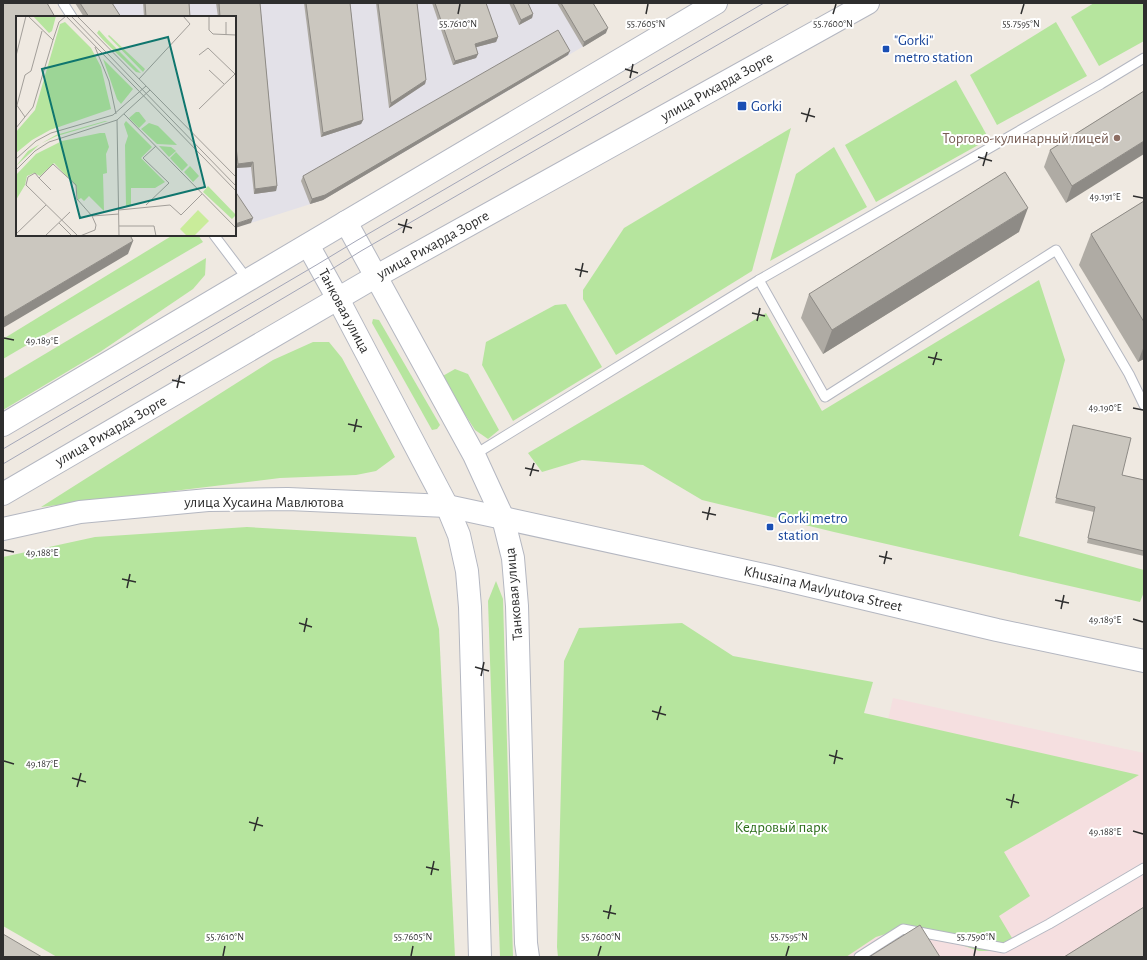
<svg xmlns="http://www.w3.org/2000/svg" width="1147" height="960" font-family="'Alegreya Sans',sans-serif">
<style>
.industrial{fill:#e3e1e8}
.medical{fill:#f5dfe0}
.green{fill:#b6e59e}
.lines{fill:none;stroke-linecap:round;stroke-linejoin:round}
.service-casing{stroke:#b4b7c1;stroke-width:11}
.tertiary-casing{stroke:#b4b7c1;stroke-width:24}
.secondary-casing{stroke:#b4b7c1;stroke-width:24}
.service{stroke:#fff;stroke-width:9}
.tertiary{stroke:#fff;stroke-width:22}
.secondary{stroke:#fff;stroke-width:22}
.tram{stroke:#a3a6b8;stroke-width:1}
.wall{fill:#afaba4}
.shaded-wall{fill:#8e8b86}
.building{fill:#cbc7bf;stroke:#8e8b86}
.ticks{fill:none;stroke:#2e2e2e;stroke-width:1.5}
.transit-dot{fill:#1a4fb4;stroke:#fff;stroke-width:1.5}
.education-dot{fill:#8d6e63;stroke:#fff;stroke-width:1.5}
.labels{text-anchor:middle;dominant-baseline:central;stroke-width:4;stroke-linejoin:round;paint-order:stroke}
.transit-label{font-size:15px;fill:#164399;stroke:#fff;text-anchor:start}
.street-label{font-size:15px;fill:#2e2e2e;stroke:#fff}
.education-label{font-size:15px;fill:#785e54;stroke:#fff;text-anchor:end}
.park-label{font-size:15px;fill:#2c6e1b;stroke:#fff}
.inset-road{fill:none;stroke:#a29e99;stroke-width:1}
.view{fill:#0f766e;fill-opacity:0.15;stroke:#0f766e;stroke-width:2}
.inset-edge{fill:none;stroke:#2e2e2e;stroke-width:2}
.ticks-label{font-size:10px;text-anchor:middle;fill:#2e2e2e;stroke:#fff;stroke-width:4;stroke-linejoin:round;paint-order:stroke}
</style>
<rect width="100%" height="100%" fill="#efe9e1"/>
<polygon class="industrial" points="75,3 589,3 606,33 323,200 235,228 235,17 84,17"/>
<polygon class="medical" points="893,698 1144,753 1144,957 826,957 834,951"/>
<g class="green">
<polygon points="1094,3 1144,3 1144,41 1099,66 1071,17"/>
<polygon points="1056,22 1087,76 997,125 970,75"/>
<polygon points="956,80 989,139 876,202 845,145"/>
<polygon points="791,128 752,271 616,355 583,299 583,290 624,228"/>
<polygon points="834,147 867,207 770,261 796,174"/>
<polygon points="173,235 198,235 203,242 3,359 3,339"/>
<polygon points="206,258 205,275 193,289 100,352 3,410 3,379"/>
<polygon points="1039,280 1065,360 1019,536 1144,570 1144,592 1140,602 834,532 702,500 643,465 582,460 542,472 528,453 766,313 822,411"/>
<polygon points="566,304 602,367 513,421 482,365 486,342 555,305"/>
<polygon points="373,319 379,320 440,425 437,429 432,430 372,323"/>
<polygon points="313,342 329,342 342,358 395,457 376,471 356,475 280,478 41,507 273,360"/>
<polygon points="455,369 468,374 499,430 488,439 475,430 441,377"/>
<polygon points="247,527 416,537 439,629 455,957 57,957 3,926 3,557 95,537"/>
<polygon points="496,581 503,599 513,957 500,957 488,601"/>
<polygon points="682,623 733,656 873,682 864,713 1139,775 1004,852 1030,896 999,916 1015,943 1001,951 979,951 908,927 876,937 846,957 558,957 557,947 564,661 579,628"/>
</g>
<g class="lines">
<defs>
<g id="service">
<polyline points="63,3 72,17"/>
<polyline points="214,235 248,280"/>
<polyline points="759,280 825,397 1056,250 1129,374 1144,405"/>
<polyline points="474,455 759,280 1101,84 1144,58"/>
<polyline points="859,957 903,929 1004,948 1049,924 1144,868"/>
</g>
<polyline id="tertiary" points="503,518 773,577 997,630 1144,661"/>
<g id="secondary">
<polyline points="346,222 474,455 503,518 513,558 517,606 526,943 528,957"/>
<polyline points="308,245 338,299 447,506 459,535 467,571 470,607 480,957"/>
<polyline points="3,425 716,3"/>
<polyline points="3,494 375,277 868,3"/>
<polyline points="3,529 80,512 208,500 288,499 447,506 503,518"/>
</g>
</defs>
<use href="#service" class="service-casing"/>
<use href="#tertiary" class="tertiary-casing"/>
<use href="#secondary" class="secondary-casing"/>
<use href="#service" class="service"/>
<use href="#tertiary" class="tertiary"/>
<use href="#secondary" class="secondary"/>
<g class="tram">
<polyline points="3,449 318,264 356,241 764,3"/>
<polyline points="3,464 324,274 361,251 790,3"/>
</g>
</g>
<g class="wall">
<polygon points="75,3 112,3 121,17 84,17"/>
<polygon points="143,3 189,3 190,17 144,17"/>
<polygon points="216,3 260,3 277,186 276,191 254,194 251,167 236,168 235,156 235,17 218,17"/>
<polygon points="304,3 350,3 363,120 361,124 321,137"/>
<polygon points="376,3 417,3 426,80 425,84 389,108"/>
<polygon points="432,3 486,3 498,37 496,42 476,47 478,54 476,58 453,65"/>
<polygon points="509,3 528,3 533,14 532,18 519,25"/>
<polygon points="557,3 593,3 606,33 583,47"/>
<polygon points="568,55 323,200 310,204 301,181 303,176"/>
<polygon points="1144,91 1066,203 1044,167 1050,150"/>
<polygon points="1144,201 1144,359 1138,362 1079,265 1091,234"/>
<polygon points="1019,232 823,354 801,318 809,294"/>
<polygon points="1073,425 1122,475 1144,480 1144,556 1087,543 1094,512 1055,503 1072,429"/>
</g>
<g class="shaded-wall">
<polygon points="533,14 532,18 519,25 521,20"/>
<polygon points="608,28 606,33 583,47 584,42"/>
<polygon points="498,37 496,42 473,48 475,44"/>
<polygon points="570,51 568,55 323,200 310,204 312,199"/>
<polygon points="478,54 476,58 453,65 455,61"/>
<polygon points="426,80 425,84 389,108 391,103"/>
<polygon points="363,120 361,124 321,137 323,133"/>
<polygon points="1144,141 1144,154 1066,203 1072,186"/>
<polygon points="253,162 251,167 236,168 238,164"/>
<polygon points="277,186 276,191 254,194 255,189"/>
<polygon points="1028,208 1019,232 823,354 832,330"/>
<polygon points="253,218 251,223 235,228 235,224"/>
<polygon points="133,241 128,254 3,328 3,318"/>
<polygon points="1144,346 1144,359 1138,362"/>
</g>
<g class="building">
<polygon points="3,3 47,3 55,17 17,17 17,235 130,235 133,241 3,318"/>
<polygon points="80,3 112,3 121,17 89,17"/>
<polygon points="145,3 189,3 190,17 146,17"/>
<polygon points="219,3 260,3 277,186 255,189 253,162 238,164 235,138 235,17 220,17"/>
<polygon points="306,3 350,3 363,120 323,133"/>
<polygon points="378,3 417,3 426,80 391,103"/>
<polygon points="435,3 486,3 498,37 475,44 478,54 455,61"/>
<polygon points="513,3 528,3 533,14 521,20"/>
<polygon points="561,3 593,3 608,28 584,42"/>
<polygon points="558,30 570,51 325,195 312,199 303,176"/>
<polygon points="1144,91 1144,141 1072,186 1050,150"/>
<polygon points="1005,172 1028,208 832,330 809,294"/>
<polygon points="235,191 253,218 235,224"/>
<polygon points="1144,201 1144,322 1091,234"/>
<polygon points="1073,425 1131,438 1122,475 1144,480 1144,551 1088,538 1095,507 1056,498"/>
<polygon points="1144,907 1144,957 1064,957"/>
<polygon points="920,925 940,957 869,957"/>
<polygon points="3,934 42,957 3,957"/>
</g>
<path class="ticks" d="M 458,14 L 460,4M 646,14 L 648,4M 833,14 L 836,4M 1021,14 L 1024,4M 625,69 L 638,73M 630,78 L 633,64M 801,113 L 815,117M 806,122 L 810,108M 978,157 L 992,161M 983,166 L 987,152M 1133,196 L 1143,198M 398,224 L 412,228M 403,233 L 407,219M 575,269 L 588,272M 580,277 L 583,263M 752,313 L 765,316M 757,321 L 760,308M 4,338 L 14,340M 928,357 L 942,360M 933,365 L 937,352M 172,380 L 185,383M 177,388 L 180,375M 1133,408 L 1143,410M 348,424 L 362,427M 354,432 L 357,419M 525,468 L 539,471M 530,476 L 534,463M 702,512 L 716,515M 707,520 L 710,507M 4,550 L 14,552M 879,556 L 892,559M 884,564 L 887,551M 122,579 L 136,582M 127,588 L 130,574M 1055,600 L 1069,603M 1061,609 L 1064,595M 1133,619 L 1143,622M 299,623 L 312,627M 304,632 L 307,618M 475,667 L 489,671M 481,676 L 484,662M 652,711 L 666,715M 657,720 L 661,706M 829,755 L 843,759M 4,761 L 14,764M 834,764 L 837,750M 72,778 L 86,782M 77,787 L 81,773M 1006,799 L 1019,803M 1011,808 L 1014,794M 249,822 L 263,826M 254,831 L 258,817M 1133,831 L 1143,834M 426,867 L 439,870M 431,875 L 434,861M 603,911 L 616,914M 608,919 L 611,905M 223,956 L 225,946M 411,956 L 413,946M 598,956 L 601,946M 786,956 L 789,946M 974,956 L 976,946"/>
<g class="transit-dot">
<rect x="882" y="45" width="8" height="8" rx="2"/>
<rect x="737" y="101" width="10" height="10" rx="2"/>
<rect x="766" y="523" width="8" height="8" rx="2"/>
</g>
<circle class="education-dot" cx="1117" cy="138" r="4"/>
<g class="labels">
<g class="transit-label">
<text x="894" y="40">"Gorki"<tspan x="894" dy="17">metro station</tspan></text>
<text x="751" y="106">Gorki</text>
<text x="778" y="518">Gorki metro<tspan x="778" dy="17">station</tspan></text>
</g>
<g class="street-label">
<text transform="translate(717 87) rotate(-29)">улица Рихарда Зорге</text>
<text transform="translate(433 245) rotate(-29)">улица Рихарда Зорге</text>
<text transform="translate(344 311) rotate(62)">Танковая улица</text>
<text transform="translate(111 431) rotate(-30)">улица Рихарда Зорге</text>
<text x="264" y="502">улица Хусаина Мавлютова</text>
<text transform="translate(823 589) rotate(13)">Khusaina Mavlyutova Street</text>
<text transform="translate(514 594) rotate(-95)">Танковая улица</text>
</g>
<g class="education-label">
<text x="1109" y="138">Торгово-кулинарный лицей</text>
</g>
<g class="park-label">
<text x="781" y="827">Кедровый парк</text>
</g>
</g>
<g transform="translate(16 16)">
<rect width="220" height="220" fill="#efe9e1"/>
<path d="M 17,0 L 40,0 L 36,15 L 33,17 ZM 49,6 L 75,32 L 85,51 L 95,93 L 34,114 L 16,124 L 0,137 L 0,116 L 19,94 L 44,8 ZM 83,14 L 91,23 L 125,57 L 120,56 L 88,25 L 81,17 ZM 93,19 L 129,53 L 127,56 L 92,20 ZM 87,43 L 117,73 L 105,88 L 101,83 ZM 120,96 L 123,96 L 130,105 L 123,112 L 113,102 ZM 89,105 L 92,105 L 41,120 L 24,128 L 0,150 L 12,135 L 40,119 ZM 110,105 L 136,131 L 125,142 L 149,166 L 139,172 L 115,172 L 115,190 L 110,190 L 109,129 L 112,120 L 108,108 ZM 133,107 L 142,110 L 161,129 L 141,128 L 125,113 ZM 84,117 L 89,117 L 93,131 L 90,138 L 91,157 L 87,158 L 88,195 L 73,180 L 68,185 L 65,182 L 62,184 L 60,170 L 38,147 L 24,160 L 18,157 L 11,160 L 9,169 L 0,184 L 0,159 L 20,138 L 46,125 ZM 143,130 L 155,131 L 160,135 L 153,141 ZM 160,136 L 172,149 L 166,155 L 154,142 ZM 174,150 L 183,160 L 177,166 L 168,156 ZM 192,170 L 220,199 L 216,203 L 187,176 Z" fill="#b6e59e"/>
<path d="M 182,194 L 193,205 L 178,220 L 171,220 L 164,213 Z" fill="#c9ec9a"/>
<path class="inset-road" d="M 12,0 L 37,24M 50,0 L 220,175M 55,0 L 220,170M 61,0 L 220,161M 193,0 L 193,14 L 197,18 L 220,19M 210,19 L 210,6M 79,31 L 93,65 L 100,98M 0,40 L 10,0M 193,54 L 208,68M 123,63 L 174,8 L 167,0M 0,88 L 9,101M 1,89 L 9,59 L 15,55 L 26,15M 183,93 L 219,58 L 192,32 L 183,39M 108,98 L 220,212M 101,104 L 103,220M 0,112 L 17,91 L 37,24 L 43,6 L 50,0M 0,143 L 20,125 L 35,117 L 97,99 L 130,70M 0,154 L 19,135 L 33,126 L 101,104 L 134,74M 23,162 L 35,174M 130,189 L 153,167 L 127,142 L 140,130M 103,194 L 154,189 L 165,199 L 186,178M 76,200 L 103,198M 43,207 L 56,220M 103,210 L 138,210 L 140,220M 0,218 L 30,189M 29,220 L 54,196M 62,220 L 10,169 L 12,161 L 19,157 L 23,162 L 37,148 L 60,169 L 61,183 L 76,200 L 80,209 L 79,214 L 64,220M 182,220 L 201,220"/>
<path class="view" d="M 152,21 L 189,171 L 64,202 L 26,53 Z"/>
<rect width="220" height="220" class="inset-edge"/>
</g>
<g class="ticks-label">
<text x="458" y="27">55.7610°N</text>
<text x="646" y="27">55.7605°N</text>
<text x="833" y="27">55.7600°N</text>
<text x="1021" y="27">55.7595°N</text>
<text x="1105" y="200">49.191°E</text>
<text x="42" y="344">49.189°E</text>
<text x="1105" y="411">49.190°E</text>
<text x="42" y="556">49.188°E</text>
<text x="1105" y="623">49.189°E</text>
<text x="42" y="767">49.187°E</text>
<text x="1105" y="835">49.188°E</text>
<text x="225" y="940">55.7610°N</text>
<text x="413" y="940">55.7605°N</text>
<text x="601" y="940">55.7600°N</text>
<text x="789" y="940">55.7595°N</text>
<text x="976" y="940">55.7590°N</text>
</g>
<rect width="1147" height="960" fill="none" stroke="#2e2e2e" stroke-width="8"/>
</svg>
